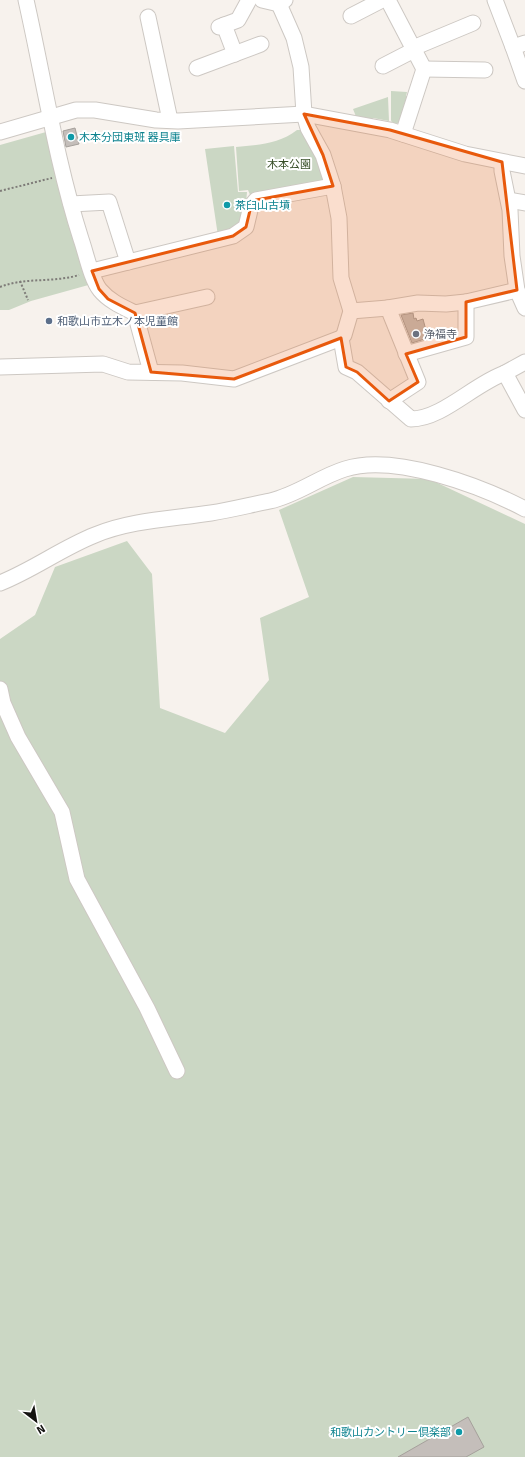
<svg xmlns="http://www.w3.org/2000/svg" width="525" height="1457" viewBox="0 0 525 1457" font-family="Signika,'Noto Sans JP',sans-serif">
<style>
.green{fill:#cbd7c4}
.building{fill:#c4beba;stroke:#a5a09b}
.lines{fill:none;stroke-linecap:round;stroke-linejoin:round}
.minor-casing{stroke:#cdc8c3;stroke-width:17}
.path{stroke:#7e7b78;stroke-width:2;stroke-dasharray:2 2;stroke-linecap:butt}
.minor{stroke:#fff;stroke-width:15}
.marked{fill:#e8590c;fill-opacity:0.2;stroke:#e8590c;stroke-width:3;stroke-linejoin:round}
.culture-dot{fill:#0f9aa8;stroke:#fff;stroke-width:1.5}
.service-dot{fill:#5c6f8a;stroke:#fff;stroke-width:1.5}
.worship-dot{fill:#6b7280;stroke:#fff;stroke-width:1.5}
.labels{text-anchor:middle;stroke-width:4;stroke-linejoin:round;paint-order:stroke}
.culture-label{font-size:11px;fill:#0d838f;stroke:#fff;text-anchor:start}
.park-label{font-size:11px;fill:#354d25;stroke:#fff}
.service-label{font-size:11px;fill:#4e5e75;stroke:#fff;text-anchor:start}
.worship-label{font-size:11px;fill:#5b616d;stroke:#fff;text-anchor:start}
</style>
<rect width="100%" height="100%" fill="#f7f2ed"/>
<g class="green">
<path d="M391,91L407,92L406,96L409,97L401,121L396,124L392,123L391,120Z"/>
<path d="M388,97L389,121L373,118L372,121L357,119L353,109Z"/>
<path d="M297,130H301L306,134L327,183L251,197L248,190L239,191L236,147C258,145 279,144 297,130Z"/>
<path d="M46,132L49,136L92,284L31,301L9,310H0V145Z"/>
<path d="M234,146L238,192H247L244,226L218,236L205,149Z"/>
<path d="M353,477L429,479L525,524V1457H0V639L35,615L55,567L127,541L152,574L160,708L225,733L269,680L260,618L309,597L279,510Z"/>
</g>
<g class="building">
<path d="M75,128L79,144L66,147L63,131Z"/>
<path d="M413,313L414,319L416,318L417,321L423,319L428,338L412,343L401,315Z"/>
<path d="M468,1417L484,1447L466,1457H398Z"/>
</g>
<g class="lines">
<defs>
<g id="minor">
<path d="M26,0C44,80 56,161 81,239C86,253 91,279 100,290C109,301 123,307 135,313L151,372"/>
<path d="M262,0L279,4L285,0"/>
<path d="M388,0L424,69L403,134"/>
<path d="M495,0L513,47"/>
<path d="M351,16L382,0"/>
<path d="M148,17L170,120"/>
<path d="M224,25L235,54"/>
<path d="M219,27L238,20L249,0"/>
<path d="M525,43L513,47L525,81"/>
<path d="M413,48L473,23"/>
<path d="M383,66L414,50"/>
<path d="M197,68L261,44"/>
<path d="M424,69L485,70"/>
<path d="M0,132L76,110H95L156,120L178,121L304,114L390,130L465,154L525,166"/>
<path d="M502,162V171L510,210L512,256L517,290L525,308"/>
<path d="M509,200L525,203"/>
<path d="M71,204L109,202L128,262"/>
<path d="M92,271L233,236L246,227L251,206L256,200L333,186"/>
<path d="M351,311L388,308"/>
<path d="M135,313L207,297"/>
<path d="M341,338L346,367L357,372L411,419C442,419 474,384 505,373L525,410"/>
<path d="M406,354L466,337V302L517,290"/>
<path d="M0,367L103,364L128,372L182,373L234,379L341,338L344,335L351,311L341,278L339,218L333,186L323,155L308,128L304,114L301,67L294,38L279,4L280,0"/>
<path d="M505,373L525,362"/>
<path d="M389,401L418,382L388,308L418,303L446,304L466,302"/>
<path d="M0,583C33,570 62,548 95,535C131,520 172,519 211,513C230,510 250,505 270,501C297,495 319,477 345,469C394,453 481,486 525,509"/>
<path d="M0,689L3,703L18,737L62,812L77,879L147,1008L177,1071"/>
</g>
</defs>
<use href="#minor" class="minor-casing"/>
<g class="path">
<path d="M0,191L52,178"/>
<path d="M20,281L28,300"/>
<path d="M0,287C25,277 53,283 79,275"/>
</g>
<use href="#minor" class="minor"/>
</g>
<path class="marked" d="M304,114L390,130L502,162L517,290L466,302V337L406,354L418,382L389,401L357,372L346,367L341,338L234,379L151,372L135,313L108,299L99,289L92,271L233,236L246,227L251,206L256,200L333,186L323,155Z"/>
<g class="culture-dot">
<circle cx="71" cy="137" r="4"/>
<circle cx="227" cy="205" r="4"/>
<circle cx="459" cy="1432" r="4"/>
</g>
<circle class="service-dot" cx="49" cy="321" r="4"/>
<circle class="worship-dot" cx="416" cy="334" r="4"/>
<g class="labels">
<g class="culture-label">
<text x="79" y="141">木本分団東班 器具庫</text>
<text x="235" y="209">茶臼山古墳</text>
<text x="451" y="1436" text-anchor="end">和歌山カントリー倶楽部</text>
</g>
<g class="park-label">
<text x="289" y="168">木本公園</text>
</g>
<g class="service-label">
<text x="57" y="325">和歌山市立木ノ本児童館</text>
</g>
<g class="worship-label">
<text x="424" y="338">浄福寺</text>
</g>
</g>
<g transform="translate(36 1421) rotate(149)" stroke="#ffffff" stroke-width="3" paint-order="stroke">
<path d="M0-3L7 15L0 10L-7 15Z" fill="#141311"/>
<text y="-6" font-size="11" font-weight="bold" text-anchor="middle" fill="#141311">N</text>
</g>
</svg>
